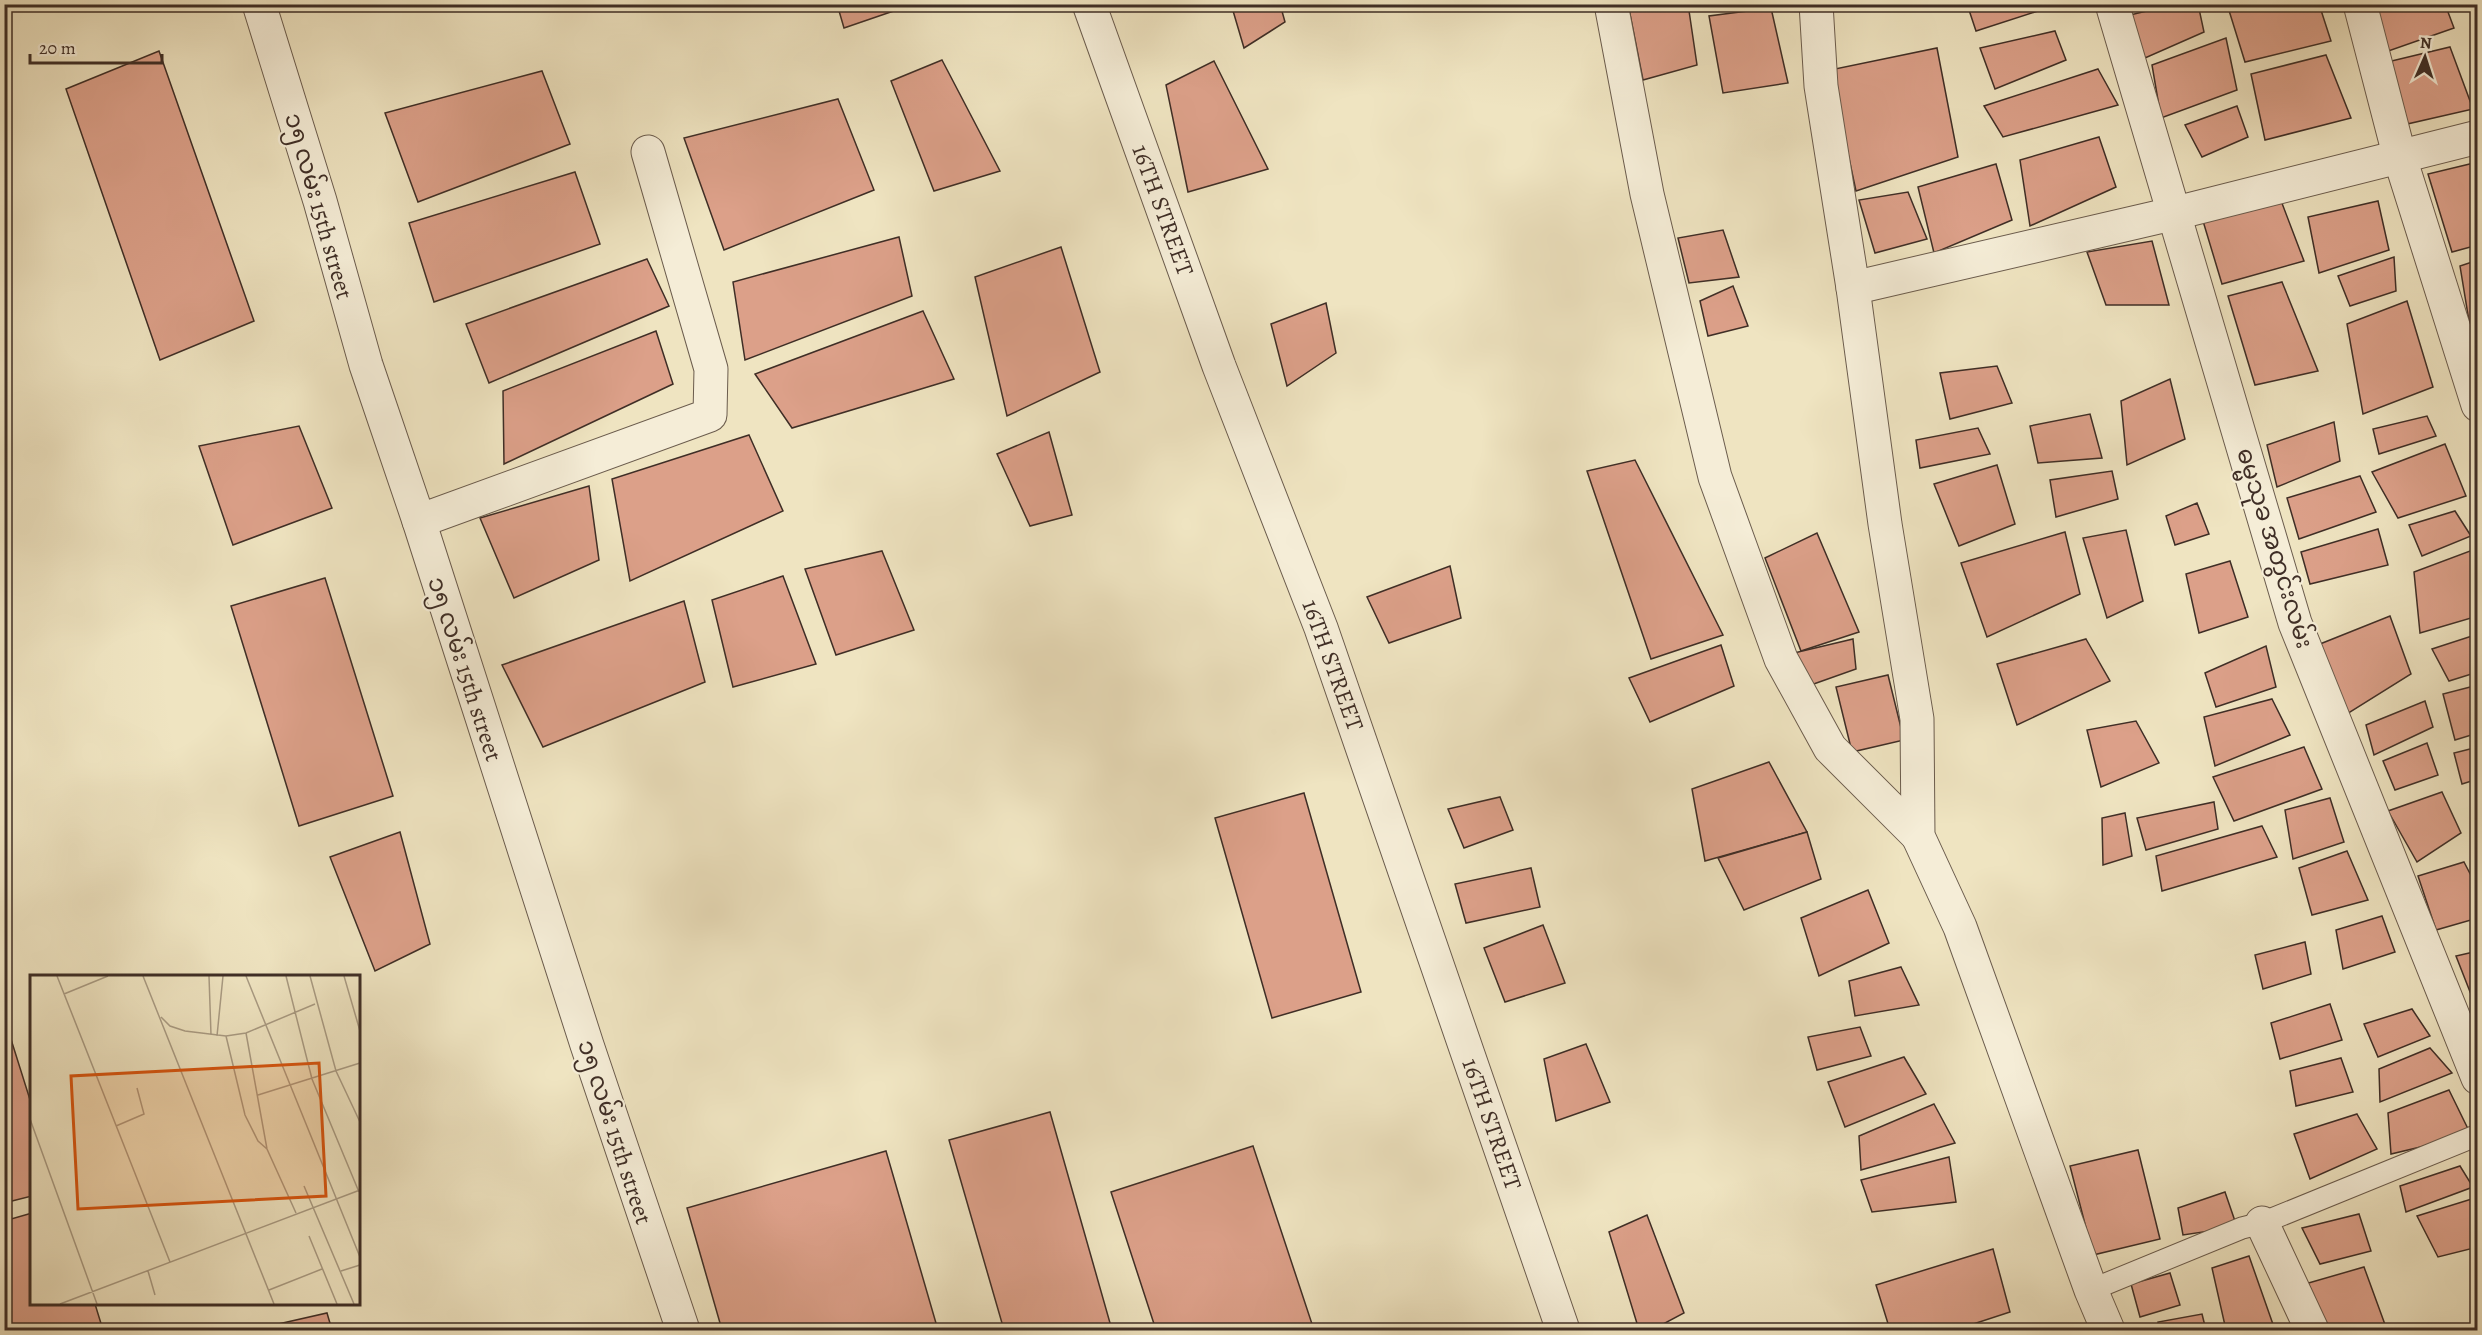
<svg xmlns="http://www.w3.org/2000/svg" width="2482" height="1335" viewBox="0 0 2482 1335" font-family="Alegreya,'Noto Sans Myanmar',serif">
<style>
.building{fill:#dca089;stroke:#3f2e26;stroke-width:1.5}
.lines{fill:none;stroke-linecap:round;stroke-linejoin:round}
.lane-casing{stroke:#6b5c4d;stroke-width:23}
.street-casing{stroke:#6b5c4d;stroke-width:35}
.lane{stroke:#f5edd7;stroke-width:21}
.street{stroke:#f5edd7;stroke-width:33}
.labels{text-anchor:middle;stroke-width:4.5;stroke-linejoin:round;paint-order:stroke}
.street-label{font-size:24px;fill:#3f2e26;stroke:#f5edd7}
.inset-road{fill:none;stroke:#a99b83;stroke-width:1.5}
.view{fill:#d7550f;fill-opacity:0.15;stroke:#d7550f;stroke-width:3}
.inset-edge{fill:none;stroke:#3f2e26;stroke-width:3}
</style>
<rect width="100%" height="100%" fill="#efe4c1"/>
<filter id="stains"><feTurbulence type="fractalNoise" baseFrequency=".00333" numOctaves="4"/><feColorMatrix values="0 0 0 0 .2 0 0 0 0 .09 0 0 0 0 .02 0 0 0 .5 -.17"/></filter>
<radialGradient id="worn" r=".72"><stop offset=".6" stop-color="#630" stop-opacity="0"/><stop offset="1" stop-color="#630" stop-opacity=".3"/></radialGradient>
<g class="building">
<path d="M837,4H914L844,28Z"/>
<path d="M1231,4H1280L1285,22L1244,48Z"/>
<path d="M1628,4H1688L1697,65L1643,80Z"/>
<path d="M1967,4H2043L2044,9L1976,31Z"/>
<path d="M2176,4H2198L2204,32L2145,58L2130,15Z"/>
<path d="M2227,4H2319L2331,41L2245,62Z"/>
<path d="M2376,4H2445L2454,28L2377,55Z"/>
<path d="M1771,8L1788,83L1723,93L1709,16Z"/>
<path d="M2055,31L2066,60L1995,89L1980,48Z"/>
<path d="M2226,38L2237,90L2161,118L2152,65Z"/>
<path d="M2450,47L2473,109L2394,127L2379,64Z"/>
<path d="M1937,48L1958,157L1856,191L1830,70Z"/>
<path d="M159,51L254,321L160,360L66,89Z"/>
<path d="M2326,55L2351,118L2265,140L2251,74Z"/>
<path d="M942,60L1000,171L934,191L891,81Z"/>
<path d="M1214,61L1268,169L1188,192L1166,85Z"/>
<path d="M2098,69L2118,105L2003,137L1984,106Z"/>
<path d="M542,71L570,144L418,202L385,113Z"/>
<path d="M838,99L874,190L724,250L684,138Z"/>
<path d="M2237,106L2248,137L2202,157L2185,125Z"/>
<path d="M2099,137L2116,187L2030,226L2020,160Z"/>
<path d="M2478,162V245L2452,252L2428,174Z"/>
<path d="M1996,164L2012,220L1934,253L1918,187Z"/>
<path d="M575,172L600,244L434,302L409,223Z"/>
<path d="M1908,192L1927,239L1875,253L1859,200Z"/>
<path d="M2280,198L2304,261L2222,284L2203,221Z"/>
<path d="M2378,201L2389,250L2319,273L2308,217Z"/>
<path d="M1723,230L1739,277L1689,283L1678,238Z"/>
<path d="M899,237L912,296L745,360L733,282Z"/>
<path d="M2152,241L2169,305H2106L2087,252Z"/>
<path d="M1061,247L1100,372L1007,416L975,277Z"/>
<path d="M2394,257L2396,291L2350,306L2338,276Z"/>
<path d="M647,259L669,306L489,383L466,324Z"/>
<path d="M2478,260V325L2470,327L2460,266Z"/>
<path d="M2282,282L2318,371L2255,385L2228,296Z"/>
<path d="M1733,286L1748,326L1708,336L1700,301Z"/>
<path d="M2407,301L2433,387L2363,414L2347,324Z"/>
<path d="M1326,303L1336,353L1287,386L1271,324Z"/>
<path d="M923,311L954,379L792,428L755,374Z"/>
<path d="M2478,326V349L2470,327Z"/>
<path d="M656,331L673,384L504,464L503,391Z"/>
<path d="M1997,366L2012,403L1950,419L1940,373Z"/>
<path d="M2170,379L2185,439L2127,465L2121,401Z"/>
<path d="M2090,414L2102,458L2038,463L2030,426Z"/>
<path d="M2427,416L2436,436L2379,454L2373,429Z"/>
<path d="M2334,422L2340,461L2277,487L2267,445Z"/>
<path d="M299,426L332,508L233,545L199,446Z"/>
<path d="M1978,428L1990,454L1920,468L1916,440Z"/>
<path d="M1049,432L1072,515L1030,526L997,454Z"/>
<path d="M749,435L783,511L630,581L612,479Z"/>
<path d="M2445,444L2466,496L2398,518L2372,472Z"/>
<path d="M1635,460L1723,635L1651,659L1587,471Z"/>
<path d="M1997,465L2015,524L1959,546L1934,484Z"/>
<path d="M2112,471L2118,499L2056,517L2050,480Z"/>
<path d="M2360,476L2376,512L2299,539L2287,498Z"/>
<path d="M589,486L599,560L514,598L480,518Z"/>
<path d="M2197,503L2209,534L2175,545L2166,516Z"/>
<path d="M2455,511L2471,536L2422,556L2409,525Z"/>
<path d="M2378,529L2388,565L2310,584L2301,552Z"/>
<path d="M2126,530L2143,601L2107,618L2083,538Z"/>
<path d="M2065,532L2080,594L1987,637L1961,563Z"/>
<path d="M1817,533L1859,632L1801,651L1765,558Z"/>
<path d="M2478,548V616L2420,633L2414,572Z"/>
<path d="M882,551L914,630L836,655L805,569Z"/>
<path d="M2230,561L2248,617L2199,633L2186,574Z"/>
<path d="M1450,566L1461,618L1389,643L1367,597Z"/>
<path d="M783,576L816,664L733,687L712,600Z"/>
<path d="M325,578L393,796L299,826L231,606Z"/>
<path d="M684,601L705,682L543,747L502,665Z"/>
<path d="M2390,616L2411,674L2347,714L2320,644Z"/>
<path d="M2478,634V672L2449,681L2432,649Z"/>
<path d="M1853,639L1856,669L1808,686L1794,653Z"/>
<path d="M2086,639L2110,681L2017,725L1997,664Z"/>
<path d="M1721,645L1734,686L1650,722L1629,678Z"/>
<path d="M2266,646L2276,687L2216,707L2205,673Z"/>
<path d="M1888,675L1904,740L1852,752L1836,687Z"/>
<path d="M2478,685V733L2455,740L2443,694Z"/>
<path d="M2272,699L2290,735L2215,766L2204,717Z"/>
<path d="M2425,701L2433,727L2374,755L2366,725Z"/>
<path d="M2136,721L2159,763L2101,787L2087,730Z"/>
<path d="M2427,743L2438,775L2395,790L2383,761Z"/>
<path d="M2304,747L2322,789L2234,821L2213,777Z"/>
<path d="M2478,747V779L2462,784L2454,753Z"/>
<path d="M1769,762L1807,832L1705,861L1692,789Z"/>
<path d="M2442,792L2461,833L2417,862L2388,811Z"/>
<path d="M1304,793L1361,992L1272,1018L1215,818Z"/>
<path d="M1500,797L1513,830L1464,848L1448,809Z"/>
<path d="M2330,798L2344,842L2293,859L2285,810Z"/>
<path d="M2214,802L2218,829L2146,850L2137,818Z"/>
<path d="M2125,813L2132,856L2103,865L2102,818Z"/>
<path d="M2262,826L2277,857L2162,891L2156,856Z"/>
<path d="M400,832L430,944L375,971L330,857Z"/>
<path d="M1807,832L1821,879L1744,910L1718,858Z"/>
<path d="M2347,851L2368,900L2312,915L2299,868Z"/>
<path d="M2464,862L2478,889V918L2436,930L2418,876Z"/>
<path d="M1531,868L1540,907L1466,923L1455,884Z"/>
<path d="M1868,890L1889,943L1819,976L1801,918Z"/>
<path d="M2382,916L2395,952L2343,969L2336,930Z"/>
<path d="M1543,925L1565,983L1505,1002L1484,948Z"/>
<path d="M2305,942L2311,974L2263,989L2255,955Z"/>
<path d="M2478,951V1000L2474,1002L2456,956Z"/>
<path d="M1901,967L1919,1005L1855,1016L1849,981Z"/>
<path d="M2330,1004L2342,1040L2280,1059L2271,1023Z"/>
<path d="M2412,1009L2430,1036L2378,1057L2364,1024Z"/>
<path d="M4,1017L32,1106V1196L4,1203Z"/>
<path d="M1860,1027L1871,1056L1817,1070L1808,1037Z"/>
<path d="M1586,1044L1610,1102L1556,1121L1544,1059Z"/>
<path d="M2430,1048L2452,1073L2380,1102L2379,1069Z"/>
<path d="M1904,1057L1926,1094L1845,1127L1828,1082Z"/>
<path d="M2341,1058L2353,1092L2296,1106L2290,1071Z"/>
<path d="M2449,1090L2471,1135L2391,1154L2388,1113Z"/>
<path d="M1934,1104L1955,1143L1861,1170L1859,1136Z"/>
<path d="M1050,1112L1112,1330H1004L949,1140Z"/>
<path d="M2357,1114L2377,1149L2310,1179L2294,1134Z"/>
<path d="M1253,1146L1314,1330H1156L1111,1192Z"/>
<path d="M2138,1150L2160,1239L2093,1255L2070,1166Z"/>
<path d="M886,1151L938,1330H722L687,1208Z"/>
<path d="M1949,1157L1956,1202L1872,1212L1861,1180Z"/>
<path d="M2460,1166L2473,1187L2406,1212L2400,1186Z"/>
<path d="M2225,1192L2237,1227L2183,1235L2178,1208Z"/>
<path d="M2478,1197V1247L2438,1257L2417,1216Z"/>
<path d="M32,1213V1304H95L103,1330H4V1221Z"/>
<path d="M2359,1214L2371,1251L2320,1264L2302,1228Z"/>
<path d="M1647,1215L1684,1313L1652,1330H1639L1609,1232Z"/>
<path d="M1993,1249L2010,1312L1955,1330H1890L1876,1285Z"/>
<path d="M2249,1256L2275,1330H2226L2212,1268Z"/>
<path d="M2364,1267L2387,1330H2322L2305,1284Z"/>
<path d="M2170,1273L2180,1305L2140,1317L2131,1284Z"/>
<path d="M327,1313L332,1330H252Z"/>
<path d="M2202,1314L2206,1330H2159L2158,1322Z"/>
</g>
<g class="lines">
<defs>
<path id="lane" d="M2091,1290L2242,1228L2262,1223L2478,1135"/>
<g id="street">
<path d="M259,4L320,201L366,365L419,521L587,1045L683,1330"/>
<path d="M1089,4L1219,366L1321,628L1563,1330"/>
<path d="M1611,4L1647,194L1715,477L1781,659L1830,748L1918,836"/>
<path d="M1816,4L1821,86L1853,288L1885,524L1917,719L1918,836L1960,927L2091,1290L2108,1330"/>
<path d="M2112,4L2295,623L2478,1078"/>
<path d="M2360,4L2400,158L2478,405"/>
<path d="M1853,288L2176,213L2478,137"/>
<path d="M419,521L710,415L711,369L648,152"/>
<path d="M2262,1223L2312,1330"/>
</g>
</defs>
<use href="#lane" class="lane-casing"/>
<use href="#street" class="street-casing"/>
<use href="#lane" class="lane"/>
<use href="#street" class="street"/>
</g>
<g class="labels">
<g class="street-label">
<text transform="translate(319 206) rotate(74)" y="8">၁၅ လမ်း 15th street</text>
<text transform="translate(1163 210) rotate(70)" y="8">16TH STREET</text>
<text transform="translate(2275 548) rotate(73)" y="8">ဓမ္မသုခ အတွင်းလမ်း</text>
<text transform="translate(1333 665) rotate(70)" y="8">16TH STREET</text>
<text transform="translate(465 669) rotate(72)" y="8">၁၅ လမ်း 15th street</text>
<text transform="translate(1492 1124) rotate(71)" y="8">16TH STREET</text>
<text transform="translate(615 1132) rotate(72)" y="8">၁၅ လမ်း 15th street</text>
</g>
</g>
<g transform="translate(30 975)">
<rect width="330" height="330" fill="#efe4c1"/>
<path class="inset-road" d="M27,1L140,287M113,1L244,329M179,1L181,60M216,1L330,282M256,1L282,104L329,217M280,1L306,96L330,147M314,1L330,56M34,19L78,1M131,42L140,51L155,56L196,61L216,58L285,29M216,58L237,174L266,238M187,61L193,1M196,61L215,140L228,166L237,174M228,120L330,88M0,144L67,329M86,151L114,139L107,113M274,211L324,329M279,261L307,329M118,296L125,320M311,296L330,290M239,315L292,294M30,329L330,215"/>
<path class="view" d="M289,88L296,221L48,234L41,101Z"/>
<rect width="330" height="330" class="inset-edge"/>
</g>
<rect width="2482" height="1335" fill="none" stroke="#efe4c1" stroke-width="24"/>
<rect x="6" y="6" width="2470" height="1323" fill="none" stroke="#3f2e26" stroke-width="3"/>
<rect x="12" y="12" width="2458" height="1311" fill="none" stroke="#3f2e26" stroke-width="1.5"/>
<g transform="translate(2425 57) rotate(3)" stroke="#f5edd7" stroke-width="4.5" paint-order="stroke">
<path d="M0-4.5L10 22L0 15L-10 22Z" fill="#3f2e26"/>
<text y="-9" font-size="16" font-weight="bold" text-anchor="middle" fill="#3f2e26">N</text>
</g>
<path d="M30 54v9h132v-9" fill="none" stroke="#3f2e26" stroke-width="3"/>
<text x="39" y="54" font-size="18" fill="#3f2e26" stroke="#f5edd7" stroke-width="4.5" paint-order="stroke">20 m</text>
<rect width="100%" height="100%" filter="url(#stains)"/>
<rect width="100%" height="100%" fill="url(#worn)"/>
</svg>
